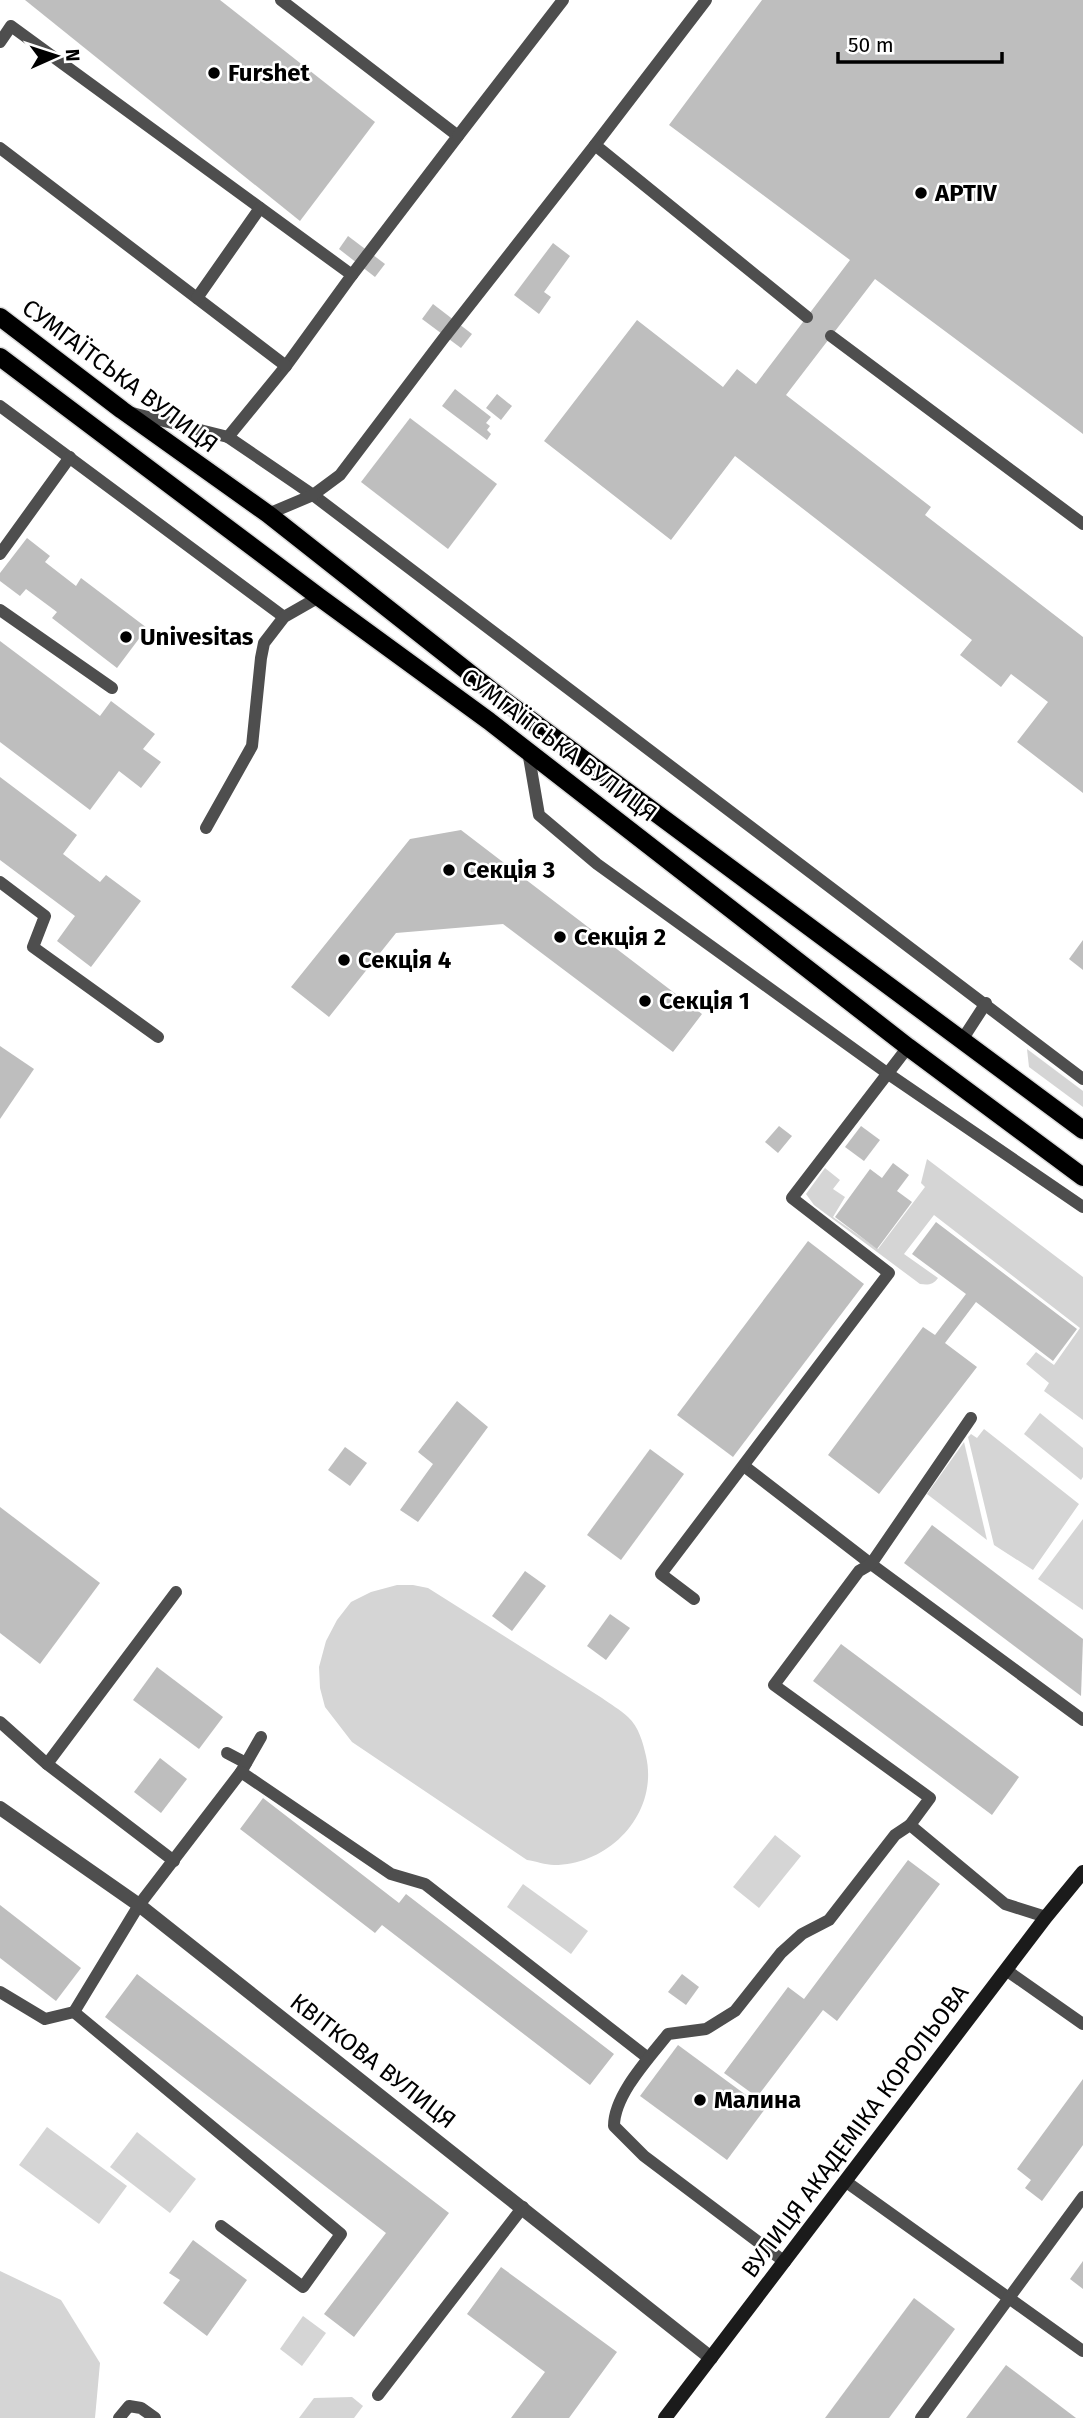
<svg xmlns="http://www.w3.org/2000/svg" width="1083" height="2418" viewBox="0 0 1083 2418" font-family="'Fira Sans',sans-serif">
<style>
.green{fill:#d5d5d5}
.building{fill:#bebebe}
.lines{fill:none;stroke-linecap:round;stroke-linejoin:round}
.primary-casing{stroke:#dbdbdb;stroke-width:21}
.lane{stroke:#4e4e4e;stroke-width:12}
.street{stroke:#4e4e4e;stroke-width:14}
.secondary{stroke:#1b1b1b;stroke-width:14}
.primary{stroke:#000;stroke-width:18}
.poi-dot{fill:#000;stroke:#fff;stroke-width:2.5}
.labels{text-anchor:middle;stroke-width:5;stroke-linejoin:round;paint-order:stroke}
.poi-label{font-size:24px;font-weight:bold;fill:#000;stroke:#fff;text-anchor:start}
.street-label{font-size:24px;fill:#000;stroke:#fff}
</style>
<rect width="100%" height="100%" fill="#fff"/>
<g class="green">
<path d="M1027,1049L1083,1091V1107L1029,1067Z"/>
<path d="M927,1159L1083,1277V1420L1044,1391L1049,1383L1026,1364L1036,1352L1054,1365L1080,1328L934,1215L904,1254L938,1278C933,1285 928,1285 920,1284L814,1205L806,1194L825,1168L840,1180L833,1189L845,1197L833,1217L878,1249L925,1187L921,1183Z"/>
<path d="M1040,1413L1083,1448V1477L1081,1480L1024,1434Z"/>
<path d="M984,1429L1079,1504L1033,1570L994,1545L968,1437L971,1434L977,1438Z"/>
<path d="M964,1442L987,1540L927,1494Z"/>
<path d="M1083,1519V1610L1038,1579Z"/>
<path d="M397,1585H413L428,1588L602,1698C610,1704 621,1710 628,1717C639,1727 643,1743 646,1756C659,1813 610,1865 554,1865C545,1865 536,1861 527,1860L352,1742L325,1707L320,1688L319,1667L326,1641L337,1620L351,1602L371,1592Z"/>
<path d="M775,1835L801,1856L759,1908L733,1887Z"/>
<path d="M523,1884L588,1931L571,1954L507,1907Z"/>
<path d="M47,2127L127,2186L99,2224L19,2165Z"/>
<path d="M137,2132L196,2179L170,2213L110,2167Z"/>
<path d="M0,2271L61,2300L100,2363L95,2418H0Z"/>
<path d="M303,2316L326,2333L302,2366L280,2349Z"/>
<path d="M352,2397L363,2406L354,2418H299L314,2398Z"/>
</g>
<g class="building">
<path d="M25,0H220L375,122L300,221Z"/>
<path d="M762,0H1083V434L875,279L786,395L931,507L925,515L1083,637V793L1017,742L1048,702L1011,674L1001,687L960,655L972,640L735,456L671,540L544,441L637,320L723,387L737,369L756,384L850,260L669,125Z"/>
<path d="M348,236L385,264L375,277L339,249Z"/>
<path d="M553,243L570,256L544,292L551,297L539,314L514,295Z"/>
<path d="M433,304L472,334L461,348L422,319Z"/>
<path d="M455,389L491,417L486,423L490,426L487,430L491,434L487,440L442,406Z"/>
<path d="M497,394L512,406L501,420L486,408Z"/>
<path d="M410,418L497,484L448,549L361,482Z"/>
<path d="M27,538L50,556L45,562L76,586L81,578L147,628L117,668L52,618L57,612L26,589L20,596L0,581V573Z"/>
<path d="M0,641L100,716L111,701L155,734L143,749L161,762L141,788L119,771L90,810L0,742Z"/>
<path d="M0,777L77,835L63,854L100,882L106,875L141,901L91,967L57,941L75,916L0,860Z"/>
<path d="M461,830L702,1014L673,1052L503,924L396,933L329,1017L291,987L410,839Z"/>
<path d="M1083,940V970L1069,959Z"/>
<path d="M0,1046L34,1069L0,1119Z"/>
<path d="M779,1126L792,1136L778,1153L765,1142Z"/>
<path d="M861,1126L880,1140L864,1161L845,1147Z"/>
<path d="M893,1163L909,1175L897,1191L912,1202L877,1249L835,1217L870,1169L882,1178Z"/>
<path d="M936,1222L1077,1329L1053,1361L976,1302L945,1343L977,1367L879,1494L828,1455L923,1327L935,1335L966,1294L912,1254Z"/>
<path d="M808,1241L864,1284L733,1457L677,1415Z"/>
<path d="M457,1401L488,1427L418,1522L400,1510L433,1464L418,1452Z"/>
<path d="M345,1447L367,1463L350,1486L328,1470Z"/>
<path d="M650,1449L684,1474L621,1560L587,1535Z"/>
<path d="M0,1507L100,1583L40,1664L0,1633Z"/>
<path d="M932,1525L1083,1639L1081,1696L904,1563Z"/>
<path d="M525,1571L546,1586L512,1631L492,1616Z"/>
<path d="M610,1614L630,1628L606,1660L587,1646Z"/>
<path d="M841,1644L1019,1777L992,1815L813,1681Z"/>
<path d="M157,1667L223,1717L199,1749L133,1700Z"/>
<path d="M160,1758L187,1779L161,1813L134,1792Z"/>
<path d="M263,1798L399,1903L406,1894L614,2054L590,2085L382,1925L375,1933L240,1829Z"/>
<path d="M908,1860L940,1884L837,2021L823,2010L757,2097L724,2073L788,1987L804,1999Z"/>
<path d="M0,1905L81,1968L56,2001L0,1958Z"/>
<path d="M137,1974L449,2213L354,2337L324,2314L386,2233L105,2017Z"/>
<path d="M682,1974L699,1987L686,2005L668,1992Z"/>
<path d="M678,2045L765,2109L727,2160L640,2096Z"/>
<path d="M1083,2079V2145L1042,2201L1025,2188L1031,2180L1017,2169Z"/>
<path d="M193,2240L247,2280L207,2336L163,2303L180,2280L169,2273Z"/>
<path d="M1083,2261V2289L1070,2279Z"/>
<path d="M501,2267L617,2352L569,2418H511L545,2372L467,2314Z"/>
<path d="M914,2298L955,2329L889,2418H825Z"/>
<path d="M1006,2365L1076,2418H966Z"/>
</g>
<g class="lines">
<defs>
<g id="primary">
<path d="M0,317L122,410L268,514L505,701L1083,1130"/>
<path d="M0,357L319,597L489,721L908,1047L1083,1177"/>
</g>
</defs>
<use href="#primary" class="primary-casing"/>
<g class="lane">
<path d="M281,0L458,136L352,275"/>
<path d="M706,0L595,145L807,317"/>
<path d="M0,42L11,26L352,275L286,366L228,437"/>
<path d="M458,136L563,0"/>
<path d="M0,148L286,366"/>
<path d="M197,298L260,208"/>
<path d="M831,336L1083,524"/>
<path d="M0,406L284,617"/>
<path d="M132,413L228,437L313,495L1083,1079"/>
<path d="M268,514L313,495L340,475L443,339L595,145"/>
<path d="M0,554L70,457"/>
<path d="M0,610L112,688"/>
<path d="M528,751L539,815L597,864L887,1073L1083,1207"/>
<path d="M206,828L252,746L261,658L264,643L284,617L319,597"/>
<path d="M0,882L45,916L33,947L158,1037"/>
<path d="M962,1040L986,1003"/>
<path d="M744,1466L871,1564L1083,1720"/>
<path d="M694,1599L661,1574L889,1273L792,1198L908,1047"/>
<path d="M0,1722L47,1764L174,1861"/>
<path d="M227,1753L246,1763"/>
<path d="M47,1764L176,1592"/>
<path d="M241,1772L261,1737"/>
<path d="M910,1825L930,1798L774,1685L859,1571L871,1564L971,1418"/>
<path d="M1006,1970L1083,2024"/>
<path d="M0,1992L45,2019L74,2012"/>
<path d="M845,2181L1083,2351"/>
<path d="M221,2226L303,2287L341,2234L74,2012L139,1905L241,1772L391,1874L425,1884L648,2058"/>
<path d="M785,2262L644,2156L614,2126C614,2095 649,2058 668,2034L706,2029L735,2011L781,1953L802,1934L829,1920L895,1835L910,1825L1005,1904L1046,1917"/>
<path d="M378,2395L523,2207"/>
<path d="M119,2418L129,2406L141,2408L155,2418"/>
<path d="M921,2418L1083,2197"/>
</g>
<path class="street" d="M0,1808L139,1905L711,2358"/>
<path class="secondary" d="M665,2418L1046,1917L1083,1872"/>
<use href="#primary" class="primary"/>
</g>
<g class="poi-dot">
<circle cx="214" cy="73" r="7"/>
<circle cx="921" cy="193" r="7"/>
<circle cx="126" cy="637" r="7"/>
<circle cx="449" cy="870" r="7"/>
<circle cx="560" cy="937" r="7"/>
<circle cx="344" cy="960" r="7"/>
<circle cx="645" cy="1001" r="7"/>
<circle cx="700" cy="2100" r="7"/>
</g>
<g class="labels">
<g class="poi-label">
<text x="228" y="81">Furshet</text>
<text x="935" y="201">APTIV</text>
<text x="140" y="645">Univesitas</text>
<text x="463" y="878">Секція 3</text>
<text x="574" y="945">Секція 2</text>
<text x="358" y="968">Секція 4</text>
<text x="659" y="1009">Секція 1</text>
<text x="714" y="2108">Малина</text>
</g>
<g class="street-label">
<text transform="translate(120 376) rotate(37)" y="8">СУМГАЇТСЬКА ВУЛИЦЯ</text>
<text transform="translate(559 745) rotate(37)" y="8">СУМГАЇТСЬКА ВУЛИЦЯ</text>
<text transform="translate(373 2061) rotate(38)" y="8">КВІТКОВА ВУЛИЦЯ</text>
<text transform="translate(855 2131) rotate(-53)" y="8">ВУЛИЦЯ АКАДЕМІКА КОРОЛЬОВА</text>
</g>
</g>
<g transform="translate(56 56) rotate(87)" stroke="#ffffff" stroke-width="5" paint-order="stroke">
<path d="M0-5L12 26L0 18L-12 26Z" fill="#000000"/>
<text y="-10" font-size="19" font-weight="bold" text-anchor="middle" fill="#000000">N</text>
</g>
<path d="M838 52v10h164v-10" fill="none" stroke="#000000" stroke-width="3.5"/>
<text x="848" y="52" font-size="21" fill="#000000" stroke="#ffffff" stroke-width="5" paint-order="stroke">50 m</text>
</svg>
